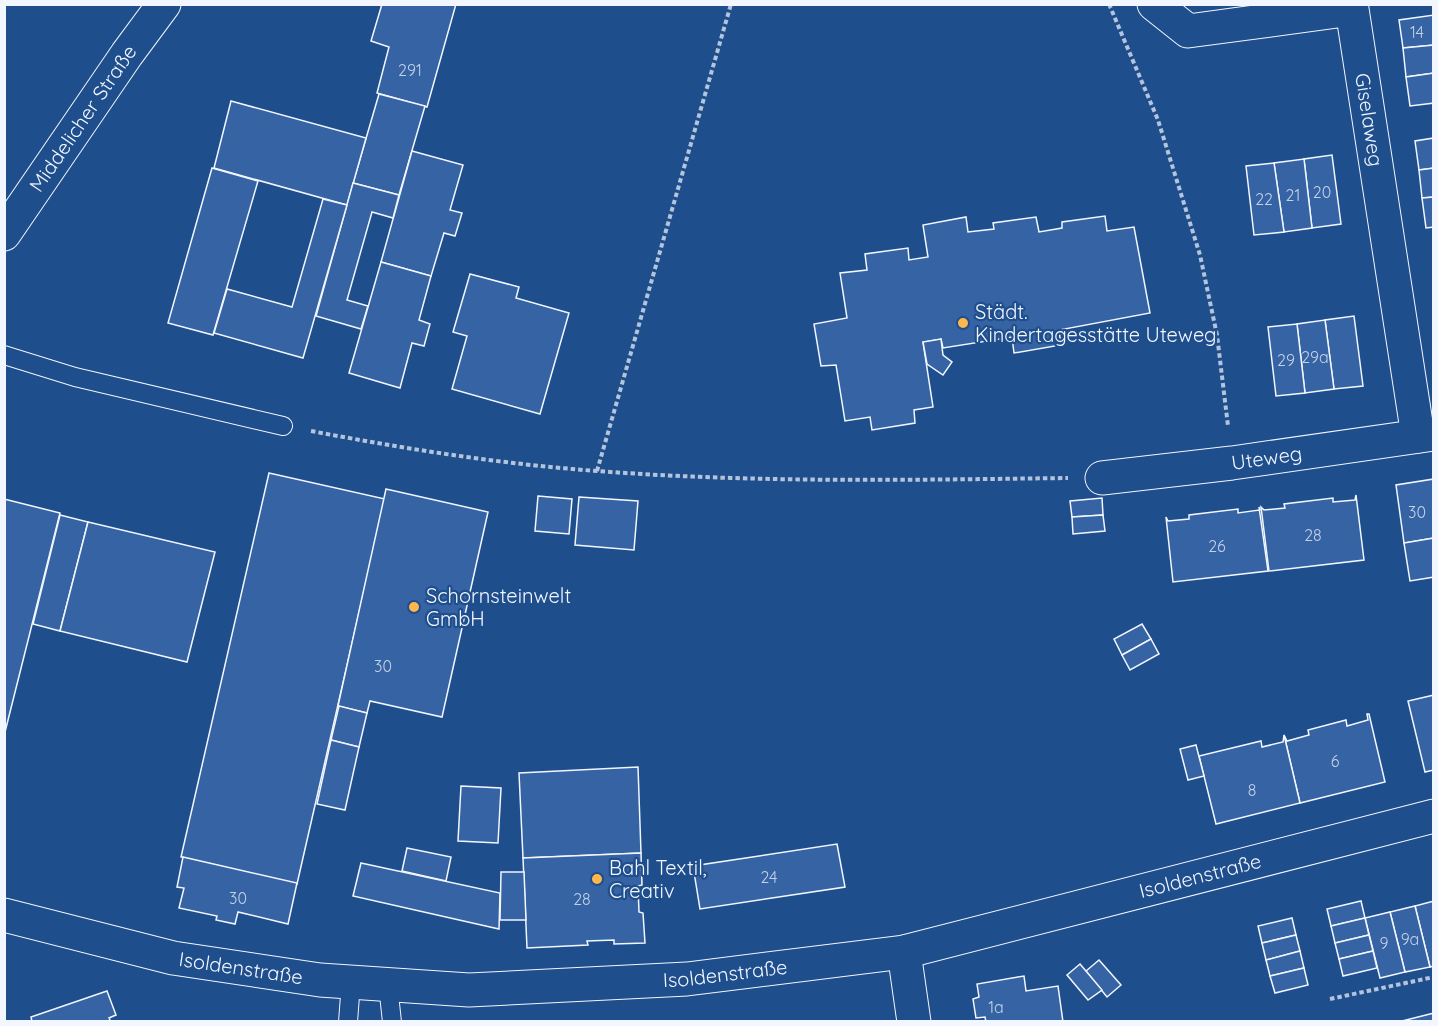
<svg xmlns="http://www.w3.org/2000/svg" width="1438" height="1026" viewBox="0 0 1438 1026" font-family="Quicksand,sans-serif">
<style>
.building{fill:#3563a3;stroke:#f2f6ff;stroke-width:1.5}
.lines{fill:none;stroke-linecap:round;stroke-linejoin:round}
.service-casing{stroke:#f2f6ff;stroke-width:20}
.minor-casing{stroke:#f2f6ff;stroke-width:35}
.tertiary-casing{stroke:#f2f6ff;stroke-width:35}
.path{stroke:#b3c4dc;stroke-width:4;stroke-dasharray:4.5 3;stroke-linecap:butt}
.service{stroke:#1f4e8c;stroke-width:18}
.minor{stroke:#1f4e8c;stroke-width:33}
.tertiary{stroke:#1f4e8c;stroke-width:33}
.poi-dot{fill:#ffb74d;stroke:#1f4e8c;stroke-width:2}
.labels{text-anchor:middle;stroke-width:4.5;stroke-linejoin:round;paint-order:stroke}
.number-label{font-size:16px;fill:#c3d1e8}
.street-label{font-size:20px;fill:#f2f6ff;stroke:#1f4e8c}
.poi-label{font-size:20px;fill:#f2f6ff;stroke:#1f4e8c;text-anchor:start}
</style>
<rect width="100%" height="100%" fill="#1f4e8c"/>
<g class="building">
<path d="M382,4H456L427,107L377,93L389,47L371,41Z"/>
<path d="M1434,15V45L1403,48L1399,20Z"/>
<path d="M1434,45V73L1406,77L1403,48Z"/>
<path d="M1434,73V103L1410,106L1406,77Z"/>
<path d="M379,94L425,106L399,195L353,183Z"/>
<path d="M231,101L366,138L347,205L214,168Z"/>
<path d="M1434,138V168L1419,170L1415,141Z"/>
<path d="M412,151L463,165L450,210L462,213L455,236L444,233L431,276L381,262Z"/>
<path d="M1332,155L1341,224L1312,228L1304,159Z"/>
<path d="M1304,159L1312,228L1284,232L1274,163Z"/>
<path d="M1274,163L1284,232L1254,235L1246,166Z"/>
<path d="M212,168L258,181L213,335L168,323Z"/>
<path d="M1434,168V197L1422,198L1419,170Z"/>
<path d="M353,183L399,195L393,218L372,212L347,300L368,306L361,329L316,316Z"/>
<path d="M1434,197V227L1426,228L1422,198Z"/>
<path d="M323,199L347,205L303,358L214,333L227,289L292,307Z"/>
<path d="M1105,216L1107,231L1134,227L1150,313L1059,330L1061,345L1014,353L1012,337L943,348L941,339L923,342L933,407L914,410L915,423L872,430L870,417L845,421L836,365L821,366L814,324L847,318L840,273L867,270L865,254L908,248L909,260L928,257L923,225L966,217L968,232L994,229L993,223L1036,217L1039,232L1062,228V222Z"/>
<path d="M381,262L431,276L419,320L430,324L424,346L412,343L400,388L349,373Z"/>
<path d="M470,274L519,287L516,298L569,313L540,414L452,389L467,336L453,332Z"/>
<path d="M1354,316L1363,386L1334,389L1325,320Z"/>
<path d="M1325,320L1334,389L1305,393L1297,324Z"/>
<path d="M1297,324L1305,393L1276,396L1268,327Z"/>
<path d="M941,339L943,355L952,362L943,375L927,364L923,342Z"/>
<path d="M269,473L385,499L297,884L181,857Z"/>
<path d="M1434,479V538L1404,543L1396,485Z"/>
<path d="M386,489L488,512L442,717L370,701L367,713L338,706Z"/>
<path d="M1356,495L1364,560L1269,571L1261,507L1264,510L1285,508L1284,504L1333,498V502L1355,500Z"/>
<path d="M538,496L572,499L569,534L535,531Z"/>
<path d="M579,497L638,501L634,550L575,545Z"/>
<path d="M1102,498L1103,515L1072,517L1070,501Z"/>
<path d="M4,499L60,513L4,736Z"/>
<path d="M1259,507L1268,571L1173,582L1166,517L1168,521L1189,519V515L1238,509V513L1260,510Z"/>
<path d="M60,515L88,522L60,631L33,624Z"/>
<path d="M1103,515L1105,531L1073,534L1072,517Z"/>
<path d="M88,522L215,552L187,662L60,631Z"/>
<path d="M1434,538V577L1410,581L1404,543Z"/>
<path d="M1142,624L1151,639L1122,655L1114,639Z"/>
<path d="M1151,639L1159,654L1130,670L1122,655Z"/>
<path d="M1434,695V770L1425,772L1408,701Z"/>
<path d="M339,706L367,713L359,747L331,740Z"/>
<path d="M1367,714H1369L1385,782L1300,803L1284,735L1287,741L1309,735L1308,730L1346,720L1347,726L1368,720Z"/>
<path d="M1284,735L1300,803L1216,824L1199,756L1261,741L1262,747L1283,742Z"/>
<path d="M331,740L359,747L345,810L317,804Z"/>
<path d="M1196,745L1204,776L1188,780L1180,749Z"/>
<path d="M638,767L641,853L523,858L519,773Z"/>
<path d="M461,786L501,788L498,843L458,841Z"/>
<path d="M837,844L845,887L700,909L693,866Z"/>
<path d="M407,848L451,857L446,881L402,871Z"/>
<path d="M641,853L642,885L638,886L639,912L643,913L645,943L614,944V940L587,941L588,945L527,948L523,858Z"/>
<path d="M183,857L297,883L288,924L238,912L235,924L216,920L217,916L179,908L184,888L177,887Z"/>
<path d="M361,863L500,893L499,929L353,896Z"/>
<path d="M501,872H524L526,920H500Z"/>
<path d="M1361,901L1365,918L1331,926L1327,909Z"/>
<path d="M1434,901V966L1430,967L1415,906Z"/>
<path d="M1415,906L1430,967L1405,972L1390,912Z"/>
<path d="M1390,912L1405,972L1380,978L1365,918Z"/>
<path d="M1292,918L1296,935L1262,943L1258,926Z"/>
<path d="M1365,918L1369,935L1335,943L1331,926Z"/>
<path d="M1296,935L1300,951L1266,960L1262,943Z"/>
<path d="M1369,935L1373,951L1339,959L1335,943Z"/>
<path d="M1300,951L1304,968L1270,976L1266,960Z"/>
<path d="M1373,951L1377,968L1343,976L1339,959Z"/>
<path d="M1099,960L1121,985L1107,997L1086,971Z"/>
<path d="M1080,964L1102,990L1088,1000L1067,975Z"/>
<path d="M1304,968L1308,985L1275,993L1270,976Z"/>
<path d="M1024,976L1026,991L1058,986L1063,1022H986L985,1017L976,1018L973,999L979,997L977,984Z"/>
<path d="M107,991L116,1015L109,1018L111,1022H32L31,1017Z"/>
<path d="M1434,1013V1022H1398Z"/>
</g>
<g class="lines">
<defs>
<g id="service">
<path d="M4,355L75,377L283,426"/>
<path d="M388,985L392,1022"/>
<path d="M348,1022L351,982"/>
</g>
<g id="minor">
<path id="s1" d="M1154,4L1188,31L1352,9L1418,436"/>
<path id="s2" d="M1102,478L1232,463L1434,434"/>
<path id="s3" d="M4,915L173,958L320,980L469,990L687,979L904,952L1434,816"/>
<path d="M904,952L914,1022"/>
</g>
<g id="tertiary">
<path id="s4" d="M4,234L127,54L164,4"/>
</g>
</defs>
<use href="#service" class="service-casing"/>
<use href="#minor" class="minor-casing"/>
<use href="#tertiary" class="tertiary-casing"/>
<g class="path">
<path d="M1109,4L1158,120L1200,255L1217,335L1228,426"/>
<path d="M311,431C406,449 501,464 597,471C754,483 911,480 1068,478"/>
<path d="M597,471L731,4"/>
<path d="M1330,999L1434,977"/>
</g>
<use href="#service" class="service"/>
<use href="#minor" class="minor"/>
<use href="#tertiary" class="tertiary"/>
</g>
<g class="poi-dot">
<circle cx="963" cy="323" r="6"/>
<circle cx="414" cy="607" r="6"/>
<circle cx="597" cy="879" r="6"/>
</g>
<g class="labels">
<g class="number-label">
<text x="1417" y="38">14</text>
<text x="410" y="76">291</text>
<text x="1322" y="198">20</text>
<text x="1293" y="201">21</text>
<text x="1264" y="205">22</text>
<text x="1315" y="363">29a</text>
<text x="1286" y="366">29</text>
<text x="1417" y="518">30</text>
<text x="1313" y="541">28</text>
<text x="1217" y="552">26</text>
<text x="383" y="672">30</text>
<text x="1335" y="767">6</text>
<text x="1252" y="796">8</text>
<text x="769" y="883">24</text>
<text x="238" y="904">30</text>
<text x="582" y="905">28</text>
<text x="1410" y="945">9a</text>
<text x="1384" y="949">9</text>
<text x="996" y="1013">1a</text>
</g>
<g class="street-label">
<text dy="7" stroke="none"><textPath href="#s4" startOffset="140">Middelicher Straße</textPath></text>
<text dy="7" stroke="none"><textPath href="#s1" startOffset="321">Giselaweg</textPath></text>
<text dy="7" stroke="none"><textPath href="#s2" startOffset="166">Uteweg</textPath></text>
<text dy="7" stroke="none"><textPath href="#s3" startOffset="1215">Isoldenstraße</textPath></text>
<text dy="7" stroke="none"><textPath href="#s3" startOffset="243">Isoldenstraße</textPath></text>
<text dy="7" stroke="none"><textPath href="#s3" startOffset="729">Isoldenstraße</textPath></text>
</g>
<g class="poi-label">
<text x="975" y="319">Städt.<tspan x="975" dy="23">Kindertagesstätte Uteweg</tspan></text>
<text x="426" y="603">Schornsteinwelt<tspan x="426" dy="23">GmbH</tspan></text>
<text x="609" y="875">Bahl Textil,<tspan x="609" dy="23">Creativ</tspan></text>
</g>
</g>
<rect width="1438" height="1026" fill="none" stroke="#f2f6ff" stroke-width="12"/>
</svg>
